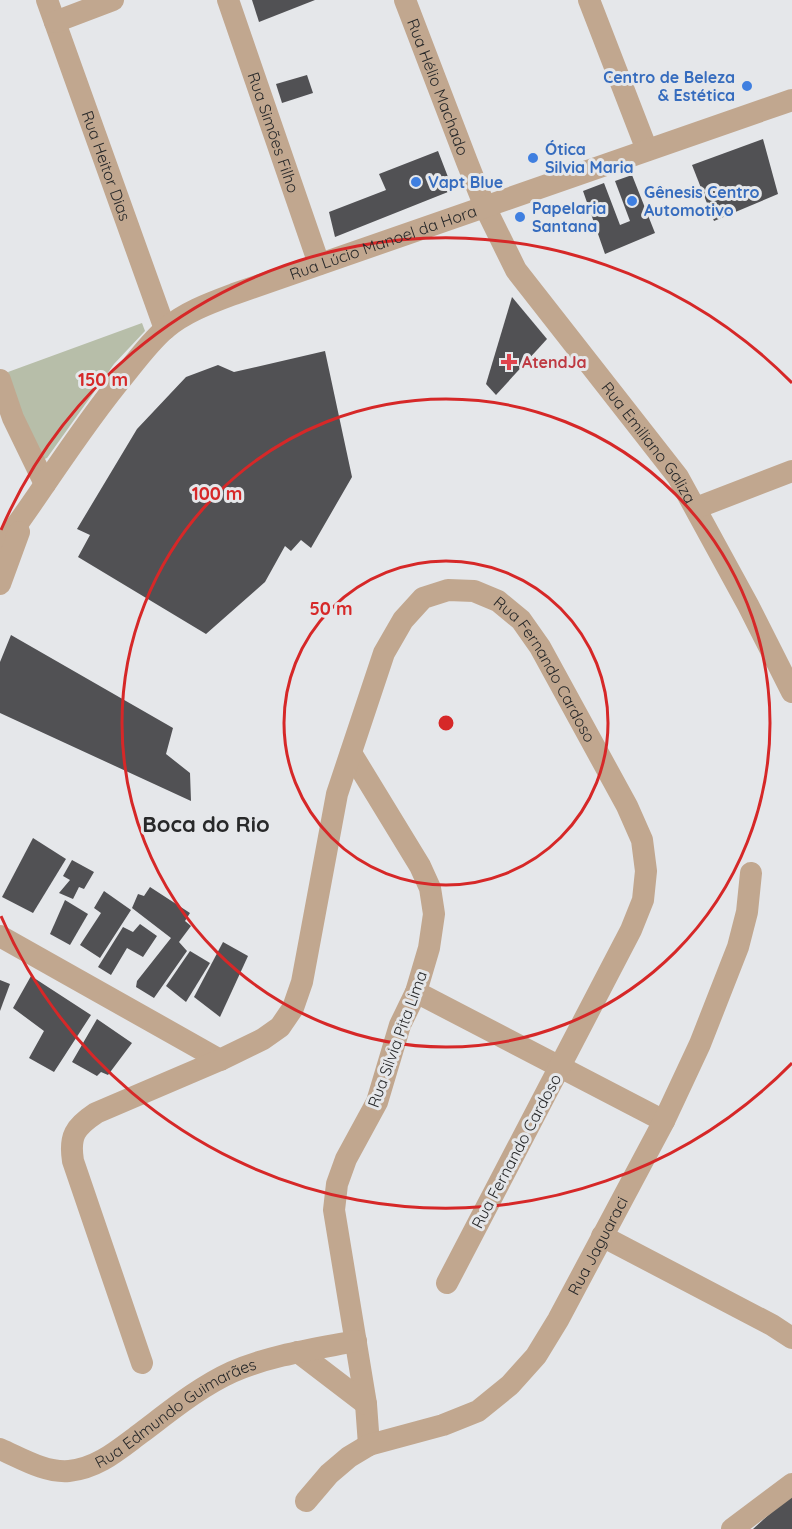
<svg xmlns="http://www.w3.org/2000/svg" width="792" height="1529" viewBox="0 0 792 1529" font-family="Quicksand,sans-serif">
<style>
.green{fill:#b7bea9}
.building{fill:#515154}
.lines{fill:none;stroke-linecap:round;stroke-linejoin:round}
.minor{stroke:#c1a78f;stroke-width:22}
.ring{fill:none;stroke:#d62828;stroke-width:3}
.shop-dot{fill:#3f7fe0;stroke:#e5e7ea;stroke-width:2}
.health-dot{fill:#e0444e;stroke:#e5e7ea;stroke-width:2}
.labels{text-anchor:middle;stroke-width:6;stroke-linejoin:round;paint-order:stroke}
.shop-label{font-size:16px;font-weight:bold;fill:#366cbe;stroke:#e5e7ea;text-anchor:start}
.street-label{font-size:16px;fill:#28292a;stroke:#e5e7ea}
.health-label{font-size:16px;font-weight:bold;fill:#be3a42;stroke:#e5e7ea;text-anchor:start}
.district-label{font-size:22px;font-weight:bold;fill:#28292a;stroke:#e5e7ea}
.centre{fill:#d62828;stroke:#e5e7ea;stroke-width:3}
.ring-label{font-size:18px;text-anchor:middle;font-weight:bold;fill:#d62828;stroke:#e5e7ea;stroke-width:6;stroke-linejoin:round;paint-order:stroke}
</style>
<rect width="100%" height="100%" fill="#e5e7ea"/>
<path class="green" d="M142,323L145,331L114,364L47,458L40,461L34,449L8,372Z"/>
<g class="building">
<path d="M252,0H315L259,22Z"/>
<path d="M307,75L313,93L282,103L276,84Z"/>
<path d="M763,139L778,194L714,221L692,165Z"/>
<path d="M438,151L453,190L335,237L329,212L386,190L379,174Z"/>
<path d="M632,175L655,233L605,254L583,191L604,183L620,225L630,221L615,181Z"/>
<path d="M512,297L547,339L496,395L486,384Z"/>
<path d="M325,351L352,477L311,548L301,540L291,551L285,546L265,582L206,634L78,557L90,535L77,529L137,429L186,377L218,365L234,372Z"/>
<path d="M11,635L173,728L166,754L190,773L191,801L0,713V662Z"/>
<path d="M33,838L66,859L33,913L2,897Z"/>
<path d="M72,860L94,872L84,889L79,887L73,899L59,893L70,880L63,876Z"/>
<path d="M150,887L190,913L185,921L191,926L179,942L187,951L154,998L136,987L137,981L171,938L132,908L138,894L144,896Z"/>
<path d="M104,891L131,910L100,958L80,945L101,913L94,908Z"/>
<path d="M65,900L88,914L70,945L50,934Z"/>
<path d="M140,924L157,936L143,957L127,948L111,975L98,967L123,927L133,932Z"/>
<path d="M223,942L248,956L220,1017L194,997Z"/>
<path d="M190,951L210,963L186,1002L166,986Z"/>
<path d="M31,976L91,1015L54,1072L29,1058L44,1031L13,1008Z"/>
<path d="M0,980L10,984L0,1011Z"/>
<path d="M97,1019L132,1043L108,1075L101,1072L97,1076L72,1062Z"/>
<path d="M792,1496V1529H753L774,1510Z"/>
</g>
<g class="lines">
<g class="minor">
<path id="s1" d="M47,0L165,329"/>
<path id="s2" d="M228,0L319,264"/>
<path id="s3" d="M405,0L467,162L485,207L516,270L678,477L748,605L792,692"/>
<path d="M589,0L647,150"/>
<path d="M55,22L113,0"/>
<path d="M0,380L13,418L45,484"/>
<path d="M696,508L792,471"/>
<path id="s4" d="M0,548C42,492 78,431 123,377C136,361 149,343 165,329C185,312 210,303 234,294L792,100"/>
<path d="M0,584L19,532"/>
<path d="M351,753L420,866L430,888L434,914L429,948L416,992L400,1025L377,1102L346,1159L337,1184L334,1210L366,1404L369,1445"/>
<path d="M0,936L220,1060"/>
<path d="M416,992L664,1121"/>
<path d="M602,1236L772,1325L792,1338"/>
<path d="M298,1352L366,1404"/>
<path id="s5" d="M142,1363L73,1161C69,1136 75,1127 96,1113L220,1060L263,1039L280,1027L293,1008L302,982L337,794L384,653L403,620L423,598L448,590L474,591L498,601L521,620L540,647L627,806L642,840L646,871L643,900L631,930L447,1283"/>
<path id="s6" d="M0,1449C21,1458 45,1473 69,1471C98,1468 118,1450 141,1433C169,1412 199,1387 232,1372C271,1355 315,1349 356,1341"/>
<path id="s7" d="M306,1501L329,1474L349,1457L369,1445L443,1425L478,1411L510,1385L536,1356L558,1320L664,1121L700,1044L738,947L747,912L751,873"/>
<path d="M732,1529L792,1484"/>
</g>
</g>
<g class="ring">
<circle cx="446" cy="723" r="162"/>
<circle cx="446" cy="723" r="324"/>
<path d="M792 1063A485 485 0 0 1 1 916M1 530A485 485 0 0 1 792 383"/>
</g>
<g class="shop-dot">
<circle cx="747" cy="86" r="6"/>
<circle cx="533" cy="158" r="6"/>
<circle cx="416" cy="182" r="6"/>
<circle cx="632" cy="201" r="6"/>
<circle cx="520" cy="217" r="6"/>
</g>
<path class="health-dot" d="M506 353h6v6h6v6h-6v6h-6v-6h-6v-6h6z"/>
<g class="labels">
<g class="shop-label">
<text x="735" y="83" text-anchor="end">Centro de Beleza<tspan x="735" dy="18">&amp; Estética</tspan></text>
<text x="545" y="155">Ótica<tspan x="545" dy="18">Silvia Maria</tspan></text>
<text x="428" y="188">Vapt Blue</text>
<text x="644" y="198">Gênesis Centro<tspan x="644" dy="18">Automotivo</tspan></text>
<text x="532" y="214">Papelaria<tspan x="532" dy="18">Santana</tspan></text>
</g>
<g class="street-label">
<text dy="6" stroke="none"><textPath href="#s3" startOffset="93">Rua Hélio Machado</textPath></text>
<text dy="6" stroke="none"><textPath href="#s2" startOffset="140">Rua Simões Filho</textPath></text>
<text dy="6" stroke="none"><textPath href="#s1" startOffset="176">Rua Heitor Dias</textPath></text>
<text dy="6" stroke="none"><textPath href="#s4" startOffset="510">Rua Lúcio Manoel da Hora</textPath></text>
<text dy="6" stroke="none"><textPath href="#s3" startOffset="510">Rua Emiliano Galiza</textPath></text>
<text dy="6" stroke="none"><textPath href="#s5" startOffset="1095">Rua Fernando Cardoso</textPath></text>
<text transform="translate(397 1039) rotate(-70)" y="6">Rua Silvia Pita Lima</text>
<text transform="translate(516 1151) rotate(-62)" y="6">Rua Fernando Cardoso</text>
<text dy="6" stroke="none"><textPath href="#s7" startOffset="406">Rua Jaguaraci</textPath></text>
<text dy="6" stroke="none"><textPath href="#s6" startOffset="196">Rua Edmundo Guimarães</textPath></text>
</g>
<g class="health-label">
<text x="522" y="368">AtendJa</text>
</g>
<g class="district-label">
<text x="206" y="832">Boca do Rio</text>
</g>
</g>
<circle cx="446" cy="723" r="9" class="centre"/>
<g class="ring-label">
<text x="103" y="386">150 m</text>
<text x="217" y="500">100 m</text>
<text x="331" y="615">50 m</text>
</g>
</svg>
